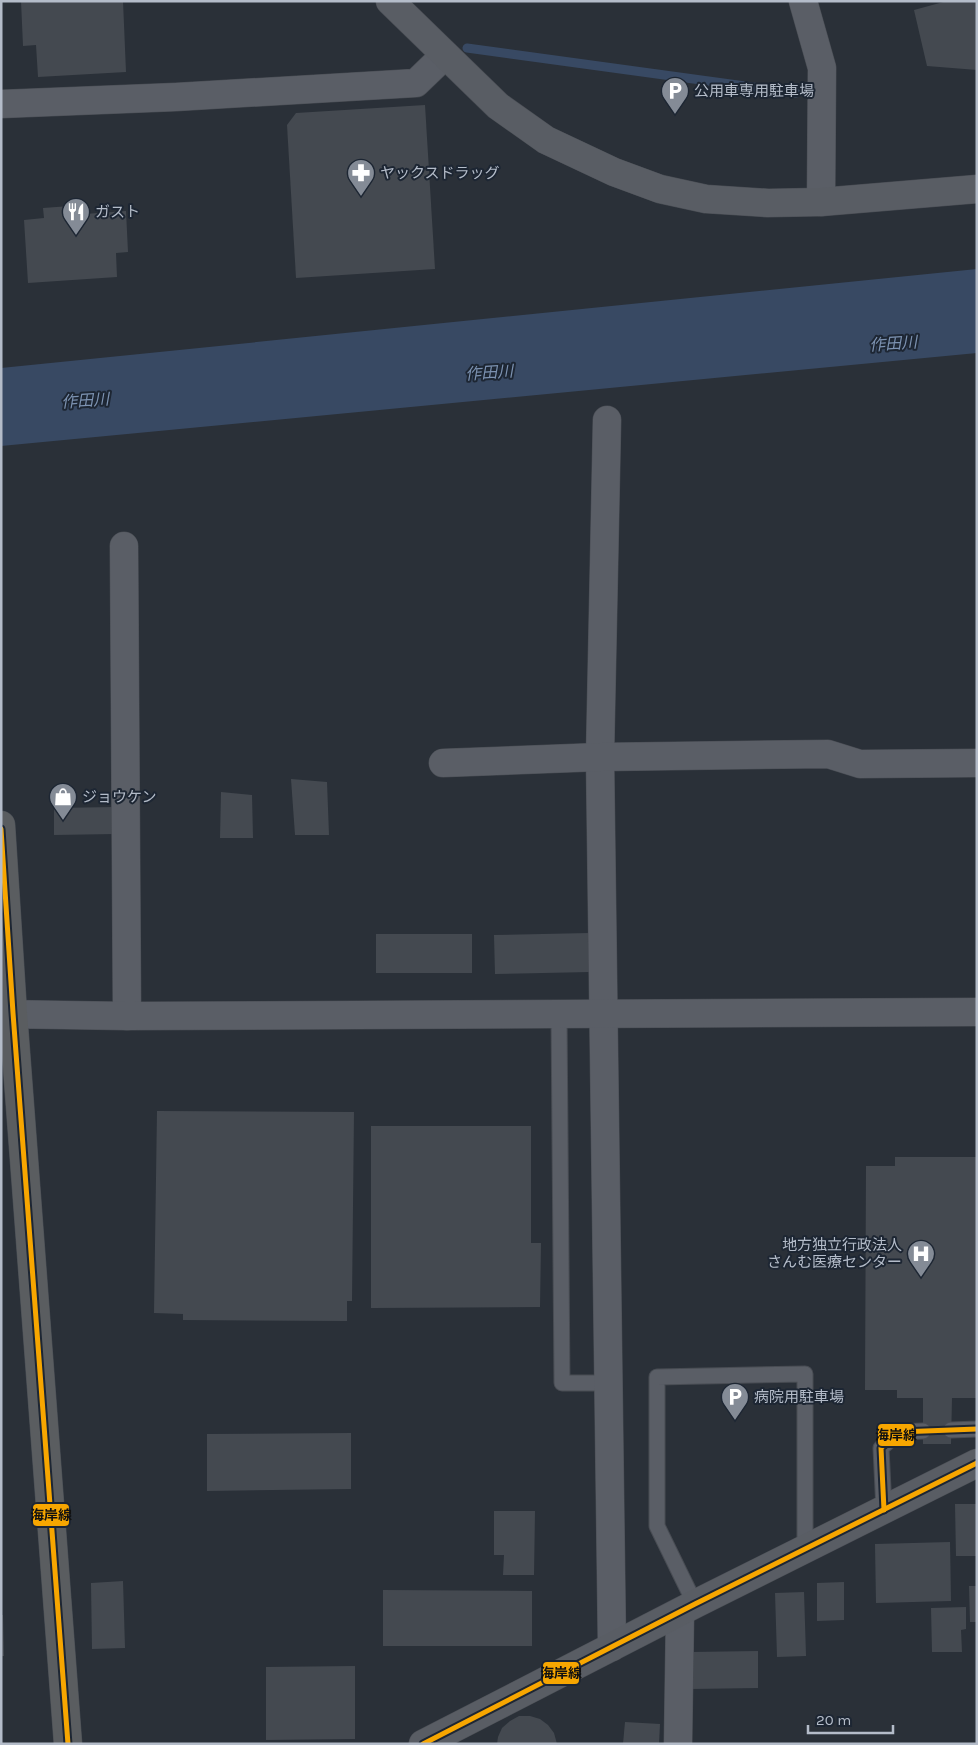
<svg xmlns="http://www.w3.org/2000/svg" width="978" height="1745" viewBox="0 0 978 1745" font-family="Karla,'Noto Sans JP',sans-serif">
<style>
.water{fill:#384963}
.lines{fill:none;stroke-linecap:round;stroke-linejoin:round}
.stream{stroke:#384963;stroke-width:9}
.building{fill:#444950}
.lane-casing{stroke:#484c53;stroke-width:17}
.street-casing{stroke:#484c53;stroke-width:29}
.secondary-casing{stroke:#484c53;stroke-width:29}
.highway-casing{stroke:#474c53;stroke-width:29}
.lane{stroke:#5a5e66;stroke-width:15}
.street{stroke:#5a5e66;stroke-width:28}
.secondary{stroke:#595d64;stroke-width:28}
.highway{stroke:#5a5d60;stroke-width:28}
.bus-1-casing{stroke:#1d2633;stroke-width:9}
.bus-1{stroke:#f7a600;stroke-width:5}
.labels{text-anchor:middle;stroke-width:4;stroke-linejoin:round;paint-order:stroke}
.poi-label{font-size:15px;fill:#b4bcc9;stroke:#1d2633;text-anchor:start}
.water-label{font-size:16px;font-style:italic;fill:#7c92b1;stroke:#1d2633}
.line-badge{stroke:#1d2633;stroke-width:2}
.pale-badge-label{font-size:14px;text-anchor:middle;font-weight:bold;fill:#111}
</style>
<rect width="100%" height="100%" fill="#2a3038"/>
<path class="water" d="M977,269V353L1,446V368Z"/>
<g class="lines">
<path class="stream" d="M467,48L796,93"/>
</g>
<g class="building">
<path d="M21,1H123L126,72L38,77L36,45L23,46Z"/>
<path d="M947,1H977V70L927,66L914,10Z"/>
<path d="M425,105L435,269L296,278L287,125L296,113Z"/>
<path d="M70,206L71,215L126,211L128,252L116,253L117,277L28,283L24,220L44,218L43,208Z"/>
<path d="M291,779L327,782L329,835H295Z"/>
<path d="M221,792L252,795L253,838H220Z"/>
<path d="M115,807V834L54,835V808Z"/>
<path d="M589,933L590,972L495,974L494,935Z"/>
<rect x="376" y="934" width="96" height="39"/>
<path d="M157,1111L354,1112L352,1301H347V1321L183,1320V1314L154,1313Z"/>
<path d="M371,1126H531V1243H541L540,1307L371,1308Z"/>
<path d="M895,1157H977V1398H952L951,1444H923V1398H897V1390H865L866,1166H895Z"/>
<path d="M351,1433V1489L207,1491V1434Z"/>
<path d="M955,1504H977V1556H956Z"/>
<path d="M494,1511H535L534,1575H503L504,1555H494Z"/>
<path d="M950,1542L951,1601L876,1603L875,1544Z"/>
<path d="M123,1581L125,1648L92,1649L91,1583Z"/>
<path d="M844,1582V1620L817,1621V1583Z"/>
<path d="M969,1586H977V1622H970Z"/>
<path d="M383,1590L532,1591V1646H383Z"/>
<path d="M804,1592L806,1656L777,1657L775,1593Z"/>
<path d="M966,1607V1629L961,1630L962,1652H932L931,1608Z"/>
<path d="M1,1615H3L4,1656H1Z"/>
<path d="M758,1651V1688L691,1689V1652Z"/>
<path d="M355,1666V1739L266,1740V1667Z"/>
<path d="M519,1716H530L540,1719L548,1725L554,1733L557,1744H497L498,1737L502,1728L510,1721Z"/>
<path d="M625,1722L660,1724L659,1744H623Z"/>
</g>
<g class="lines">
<defs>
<g id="lane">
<path d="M559,1015L562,1383H609"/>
<path d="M951,1430L977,1429"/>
<path d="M884,1510L881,1448L899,1432L923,1431"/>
<path d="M695,1604L657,1526V1377L805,1374V1549"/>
</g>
<g id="street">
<path d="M803,1L822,68L821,202"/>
<path d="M1,104L176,97L416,83L445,55"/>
<path d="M607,420L600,757L612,1647"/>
<path d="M124,546L127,1016"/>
<path d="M443,763L600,757L828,754L860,764L977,763"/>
<path d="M1,1014L127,1016L977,1012"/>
<path d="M678,1744L680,1613"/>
</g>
<g id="secondary">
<path d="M390,1L498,106L546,140L614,172L660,189L706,199L768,203L821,202L977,189"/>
<path d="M423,1744L695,1604L977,1463"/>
</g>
<path id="highway" d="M1,825L13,1013L68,1744"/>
</defs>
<use href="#lane" class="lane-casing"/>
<use href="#street" class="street-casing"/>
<use href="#secondary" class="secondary-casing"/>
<use href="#highway" class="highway-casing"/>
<use href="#lane" class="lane"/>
<use href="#street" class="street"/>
<use href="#secondary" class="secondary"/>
<use href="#highway" class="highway"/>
<defs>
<g id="bus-1">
<path d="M1,829L13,1013L68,1744"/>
<path d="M884,1510L881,1448L899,1432L977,1429"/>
<path d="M423,1744L695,1604L977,1463"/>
</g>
</defs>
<use href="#bus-1" class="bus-1-casing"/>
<use href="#bus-1" class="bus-1"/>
</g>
<defs>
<symbol id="parking-pin" viewBox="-11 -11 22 30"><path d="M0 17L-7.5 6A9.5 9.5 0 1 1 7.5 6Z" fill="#848b96" stroke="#1d2633"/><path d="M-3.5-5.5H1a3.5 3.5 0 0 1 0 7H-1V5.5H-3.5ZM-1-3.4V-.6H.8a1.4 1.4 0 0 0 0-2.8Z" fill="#fff"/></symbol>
<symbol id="pharmacy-pin" viewBox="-11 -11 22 30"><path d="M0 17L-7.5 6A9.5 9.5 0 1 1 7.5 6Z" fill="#848b96" stroke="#1d2633"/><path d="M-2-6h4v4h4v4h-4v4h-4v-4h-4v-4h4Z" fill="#fff"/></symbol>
<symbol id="restaurant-pin" viewBox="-11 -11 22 30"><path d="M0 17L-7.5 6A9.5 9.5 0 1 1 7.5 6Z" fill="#848b96" stroke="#1d2633"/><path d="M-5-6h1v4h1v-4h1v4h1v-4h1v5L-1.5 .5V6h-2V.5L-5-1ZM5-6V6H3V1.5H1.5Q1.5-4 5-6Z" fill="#fff"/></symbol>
<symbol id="shop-pin" viewBox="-11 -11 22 30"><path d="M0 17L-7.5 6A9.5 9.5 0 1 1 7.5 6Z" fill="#848b96" stroke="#1d2633"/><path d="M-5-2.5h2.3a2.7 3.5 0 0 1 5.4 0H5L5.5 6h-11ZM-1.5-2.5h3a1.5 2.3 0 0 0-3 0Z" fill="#fff"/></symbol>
<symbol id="hospital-pin" viewBox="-11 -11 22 30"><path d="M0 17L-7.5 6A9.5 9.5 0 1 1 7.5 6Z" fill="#848b96" stroke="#1d2633"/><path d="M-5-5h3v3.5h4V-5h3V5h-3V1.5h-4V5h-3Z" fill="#fff"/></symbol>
</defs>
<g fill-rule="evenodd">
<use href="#parking-pin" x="659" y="75" width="32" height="43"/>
<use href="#pharmacy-pin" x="345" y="157" width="32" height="43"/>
<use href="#restaurant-pin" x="60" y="196" width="32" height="43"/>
<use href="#shop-pin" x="47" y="781" width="32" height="43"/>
<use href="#hospital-pin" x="905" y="1238" width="32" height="43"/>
<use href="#parking-pin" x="719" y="1381" width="32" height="43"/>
</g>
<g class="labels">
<g class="poi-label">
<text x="694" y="96">公用車専用駐車場</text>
<text x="380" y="178">ヤックスドラッグ</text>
<text x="95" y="217">ガスト</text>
<text x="82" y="802">ジョウケン</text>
<text x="902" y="1250" text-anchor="end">地方独立行政法人<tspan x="902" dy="17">さんむ医療センター</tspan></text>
<text x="754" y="1402">病院用駐車場</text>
</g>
<g class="water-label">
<text transform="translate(893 343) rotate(-4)" y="6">作田川</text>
<text transform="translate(489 372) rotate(-4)" y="6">作田川</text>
<text transform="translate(85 400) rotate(-4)" y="6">作田川</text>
</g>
</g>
<g class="line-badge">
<rect x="877" y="1423" width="38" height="24" rx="5" fill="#f7a600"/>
<rect x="32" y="1503" width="38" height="24" rx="5" fill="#f7a600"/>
<rect x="542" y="1661" width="38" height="24" rx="5" fill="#f7a600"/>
</g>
<g class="pale-badge-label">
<text x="896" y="1440">海岸線</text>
<text x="51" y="1520">海岸線</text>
<text x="561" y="1678">海岸線</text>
</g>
<rect width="978" height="1745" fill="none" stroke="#b4bcc9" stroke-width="5"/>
<path d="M808 1725v8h85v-8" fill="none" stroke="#b4bcc9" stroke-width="2.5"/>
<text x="816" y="1725" font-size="15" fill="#b4bcc9" stroke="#1d2633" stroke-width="4" paint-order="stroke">20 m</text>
</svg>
